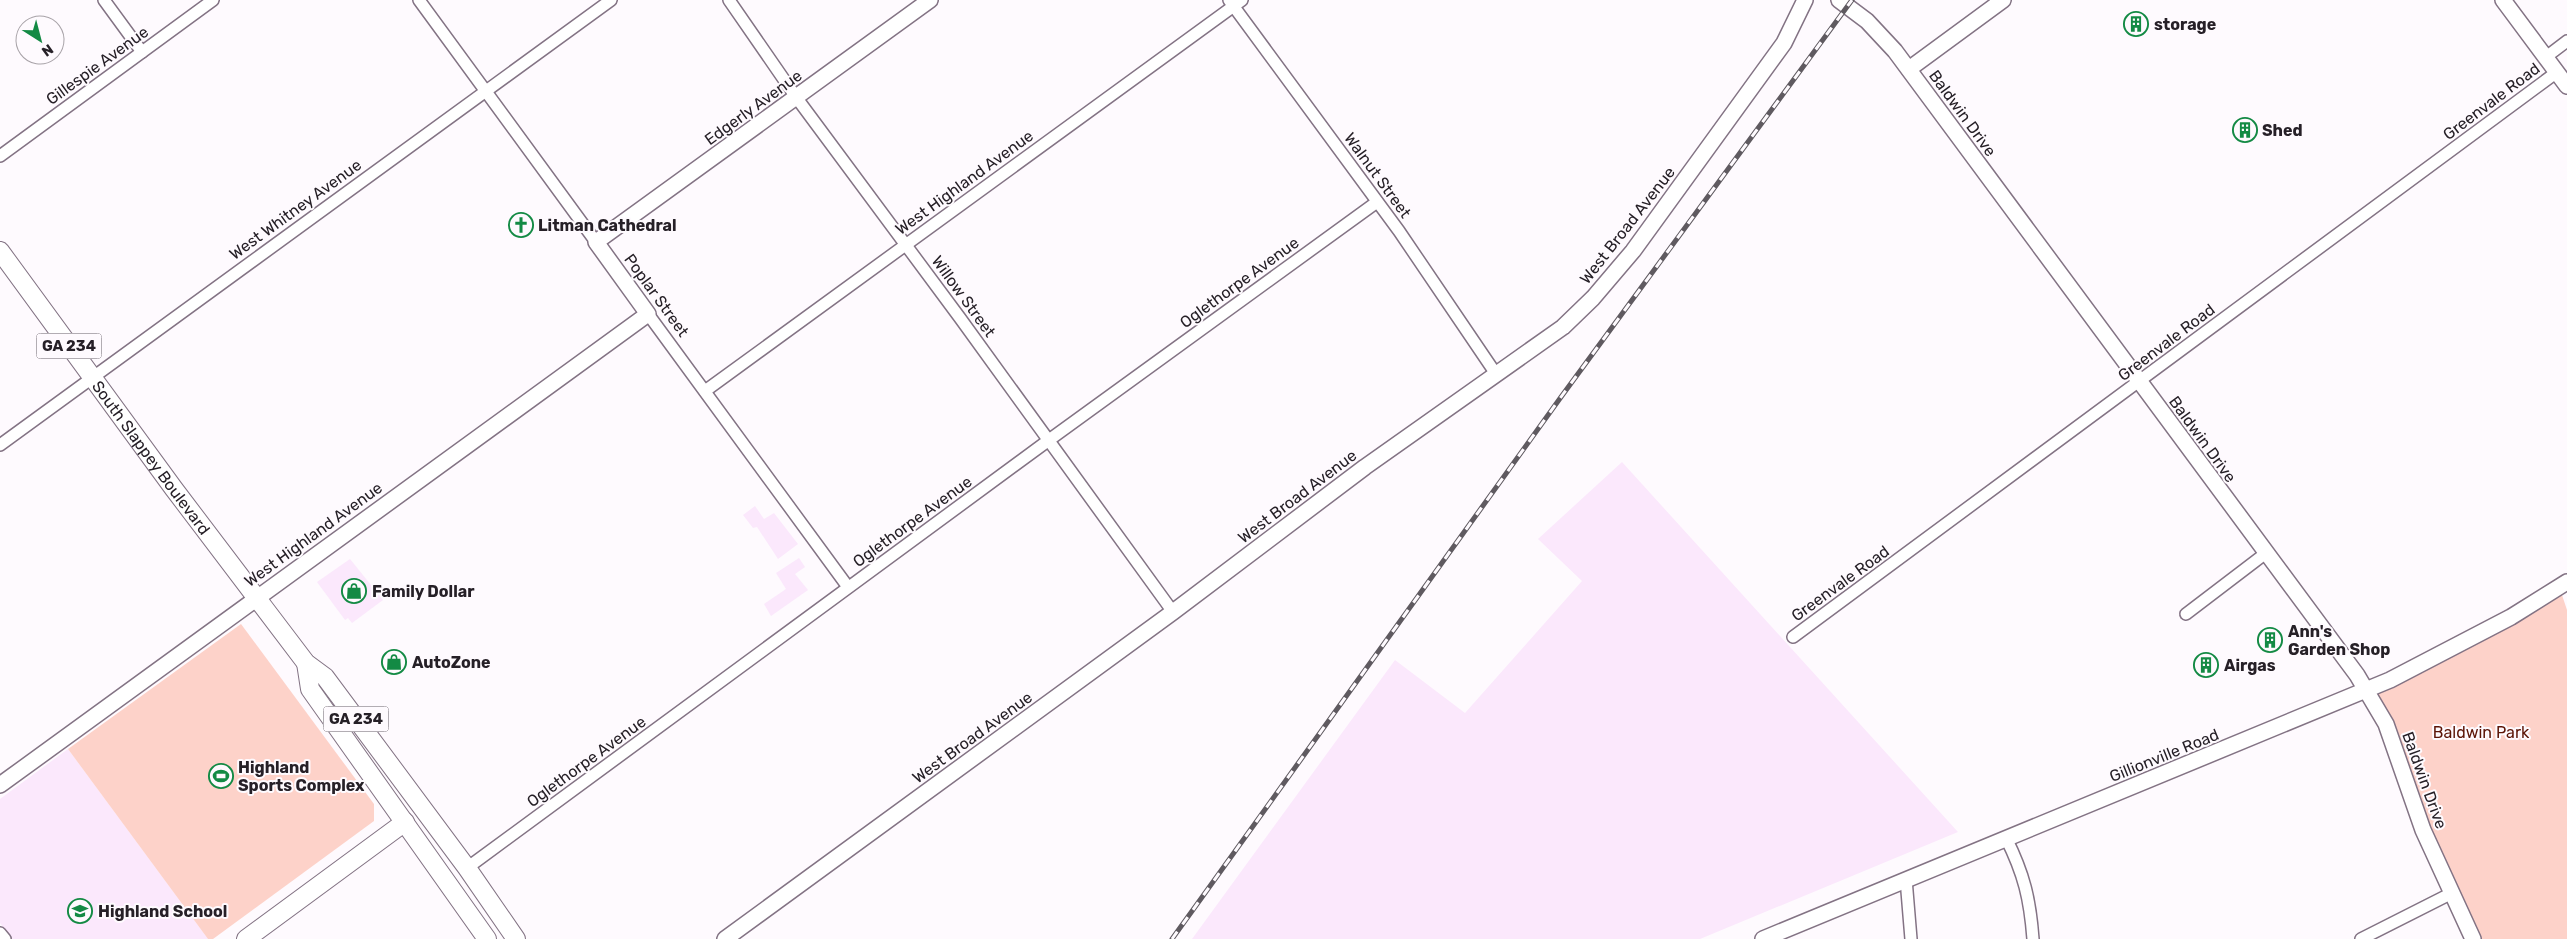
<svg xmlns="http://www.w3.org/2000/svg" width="2567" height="939" viewBox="0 0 2567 939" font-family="Rubik,sans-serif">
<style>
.built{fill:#fbe8fc}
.green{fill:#fdd2c9}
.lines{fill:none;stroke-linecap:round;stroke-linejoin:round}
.street-casing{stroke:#837384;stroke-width:14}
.secondary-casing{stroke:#837384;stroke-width:18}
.primary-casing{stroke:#837384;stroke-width:20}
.street{stroke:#fff;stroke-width:11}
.secondary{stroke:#fff;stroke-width:15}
.primary{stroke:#fff;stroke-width:18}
.rail-casing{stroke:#5f5a60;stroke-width:5}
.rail{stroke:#fefafe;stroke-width:3;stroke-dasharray:9;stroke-linecap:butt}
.labels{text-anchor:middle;stroke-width:4;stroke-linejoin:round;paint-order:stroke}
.shield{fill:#fefafe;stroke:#676168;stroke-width:1}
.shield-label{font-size:15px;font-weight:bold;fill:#262027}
.poi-label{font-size:16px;font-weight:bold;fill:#262027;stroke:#fefafe;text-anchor:start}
.street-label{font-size:16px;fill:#262027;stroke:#fefafe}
.park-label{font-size:16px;fill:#5c1406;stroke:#fefafe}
</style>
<rect width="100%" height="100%" fill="#fefafe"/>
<g class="built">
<path d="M1622,462L1958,832L1700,939H1192L1395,660L1465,713L1582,581L1538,539Z"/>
<path d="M755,506L764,519L774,513L798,544L778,559L757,527L753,528L743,515Z"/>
<path d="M799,558L805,567L795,574L808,590L771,616L764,604L786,589L776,573Z"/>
<path d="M350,559L383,600L352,623L348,618L345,620L317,582Z"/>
<path d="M68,749L208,939H12L0,923V799Z"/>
</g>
<g class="green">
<path d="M2560,589L2567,610V939H2474L2369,691Z"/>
<path d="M241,624L374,804V821L213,939H208L68,749Z"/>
</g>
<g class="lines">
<defs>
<g id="street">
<path d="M104,0L142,52"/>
<path d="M419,0L596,242"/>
<path d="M729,0L796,97L960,318L1173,612"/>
<path d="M1229,0L1399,231L1496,374"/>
<path d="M2546,57L2567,41"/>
<path d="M0,156L213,0"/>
<path d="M648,314L848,587"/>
<path d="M705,391L1242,0"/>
<path d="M0,445L611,0"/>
<path d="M2186,614L2266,553"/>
<path d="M1793,637L2557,72"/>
<path d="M2006,838C2024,874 2030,899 2033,939"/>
<path d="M467,868L1049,440L1377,202"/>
<path d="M1906,879L1911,939"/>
<path d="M0,933L5,939"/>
<path d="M2361,939L2452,893"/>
</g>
<g id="secondary">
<path d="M1839,0L1867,21L1895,51L2357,675L2386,724L2423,830L2473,939"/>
<path d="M2503,0L2567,86"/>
<path d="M1909,69L2003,0"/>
<path d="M0,785L648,314L596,242L930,0"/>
<path d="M725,939L1173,612L1365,467L1563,327L1593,298L1633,251L1784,43L1805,0"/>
<path d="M1763,939L2390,680L2511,617L2567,582"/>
</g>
<g id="primary">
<path id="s1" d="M0,251L174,489L306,663L325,677L467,868L516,939"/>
<path d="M306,663L310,689L487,939"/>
<path d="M246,939L405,822"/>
</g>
</defs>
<use href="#street" class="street-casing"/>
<use href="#secondary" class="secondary-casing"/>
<use href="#primary" class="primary-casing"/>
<use href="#street" class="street"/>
<use href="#secondary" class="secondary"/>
<use href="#primary" class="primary"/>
<defs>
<path id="rail" d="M1172,939L1561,397L1852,0"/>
</defs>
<use href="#rail" class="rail-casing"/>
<use href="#rail" class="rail"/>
</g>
<defs>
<symbol id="building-ring" viewBox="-11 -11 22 22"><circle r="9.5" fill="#fefafe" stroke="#138a44" stroke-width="1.5"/><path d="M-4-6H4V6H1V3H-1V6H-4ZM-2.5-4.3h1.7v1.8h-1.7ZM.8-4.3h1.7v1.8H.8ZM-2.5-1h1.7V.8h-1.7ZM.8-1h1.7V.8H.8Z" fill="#138a44"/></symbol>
<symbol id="church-ring" viewBox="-11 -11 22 22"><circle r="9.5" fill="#fefafe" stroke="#138a44" stroke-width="1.5"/><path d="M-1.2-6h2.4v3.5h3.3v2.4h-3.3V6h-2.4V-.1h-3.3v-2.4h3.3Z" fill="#138a44"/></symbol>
<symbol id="shop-ring" viewBox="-11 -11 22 22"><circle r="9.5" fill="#fefafe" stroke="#138a44" stroke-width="1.5"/><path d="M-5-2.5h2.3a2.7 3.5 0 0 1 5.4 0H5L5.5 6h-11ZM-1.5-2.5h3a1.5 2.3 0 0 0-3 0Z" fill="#138a44"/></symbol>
<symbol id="stadium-ring" viewBox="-11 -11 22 22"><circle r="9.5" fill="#fefafe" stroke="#138a44" stroke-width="1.5"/><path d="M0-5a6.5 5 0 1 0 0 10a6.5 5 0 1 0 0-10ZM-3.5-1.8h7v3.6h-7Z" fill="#138a44"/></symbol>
<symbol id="school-ring" viewBox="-11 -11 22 22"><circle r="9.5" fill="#fefafe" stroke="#138a44" stroke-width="1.5"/><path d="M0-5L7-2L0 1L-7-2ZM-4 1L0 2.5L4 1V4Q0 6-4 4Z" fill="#138a44"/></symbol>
</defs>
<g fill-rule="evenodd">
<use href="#building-ring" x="2122" y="10" width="28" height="28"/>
<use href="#building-ring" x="2231" y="116" width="28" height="28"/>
<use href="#church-ring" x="507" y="211" width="28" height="28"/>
<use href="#shop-ring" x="340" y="577" width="28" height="28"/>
<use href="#building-ring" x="2256" y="626" width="28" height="28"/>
<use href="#shop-ring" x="380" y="648" width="28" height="28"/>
<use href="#building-ring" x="2192" y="651" width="28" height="28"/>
<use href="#stadium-ring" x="207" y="762" width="28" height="28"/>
<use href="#school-ring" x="66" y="897" width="28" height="28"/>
</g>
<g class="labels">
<g class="shield">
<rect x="36.5" y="333.5" width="65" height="25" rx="4"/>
<rect x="323.5" y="706.5" width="65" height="25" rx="4"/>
</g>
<g class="shield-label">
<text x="69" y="351">GA 234</text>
<text x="356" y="724">GA 234</text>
</g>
<g class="poi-label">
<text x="2154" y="30">storage</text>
<text x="2262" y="136">Shed</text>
<text x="538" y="231">Litman Cathedral</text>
<text x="372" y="597">Family Dollar</text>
<text x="2288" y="637">Ann's<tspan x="2288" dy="18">Garden Shop</tspan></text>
<text x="412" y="668">AutoZone</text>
<text x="2224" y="671">Airgas</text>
<text x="238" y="773">Highland<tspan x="238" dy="18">Sports Complex</tspan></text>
<text x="98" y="917">Highland School</text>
</g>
<g class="street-label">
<text transform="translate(97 65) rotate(-36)" y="6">Gillespie Avenue</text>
<text transform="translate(2491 101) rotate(-37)" y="6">Greenvale Road</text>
<text transform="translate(753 107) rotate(-36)" y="6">Edgerly Avenue</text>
<text transform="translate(1963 113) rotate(54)" y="6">Baldwin Drive</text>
<text transform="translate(1378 175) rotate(54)" y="6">Walnut Street</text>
<text transform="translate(964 182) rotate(-36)" y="6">West Highland Avenue</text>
<text transform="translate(295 209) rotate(-36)" y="6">West Whitney Avenue</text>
<text transform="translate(1627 225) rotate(-52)" y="6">West Broad Avenue</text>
<text transform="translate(1239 282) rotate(-36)" y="6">Oglethorpe Avenue</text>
<text transform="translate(657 295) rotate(54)" y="6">Poplar Street</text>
<text transform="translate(964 296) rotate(54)" y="6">Willow Street</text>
<text transform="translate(2166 342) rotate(-37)" y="6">Greenvale Road</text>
<text transform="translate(2203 439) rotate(54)" y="6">Baldwin Drive</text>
<text dy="6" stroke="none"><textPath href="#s1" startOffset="256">South Slappey Boulevard</textPath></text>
<text transform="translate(1297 496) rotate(-37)" y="6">West Broad Avenue</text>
<text transform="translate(912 521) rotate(-36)" y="6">Oglethorpe Avenue</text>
<text transform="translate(313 534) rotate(-36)" y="6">West Highland Avenue</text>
<text transform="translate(1840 583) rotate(-36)" y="6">Greenvale Road</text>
<text transform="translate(972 737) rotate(-36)" y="6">West Broad Avenue</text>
<text transform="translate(2164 755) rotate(-22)" y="6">Gillionville Road</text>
<text transform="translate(586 761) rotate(-36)" y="6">Oglethorpe Avenue</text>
<text transform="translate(2425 780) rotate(70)" y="6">Baldwin Drive</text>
</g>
<g class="park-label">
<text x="2481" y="738">Baldwin Park</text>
</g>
</g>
<g transform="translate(40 40) rotate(144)"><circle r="24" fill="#fefafe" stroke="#a8a3a8"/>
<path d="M0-4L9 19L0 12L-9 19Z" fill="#138a44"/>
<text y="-8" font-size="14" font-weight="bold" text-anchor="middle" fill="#262027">N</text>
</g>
</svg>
